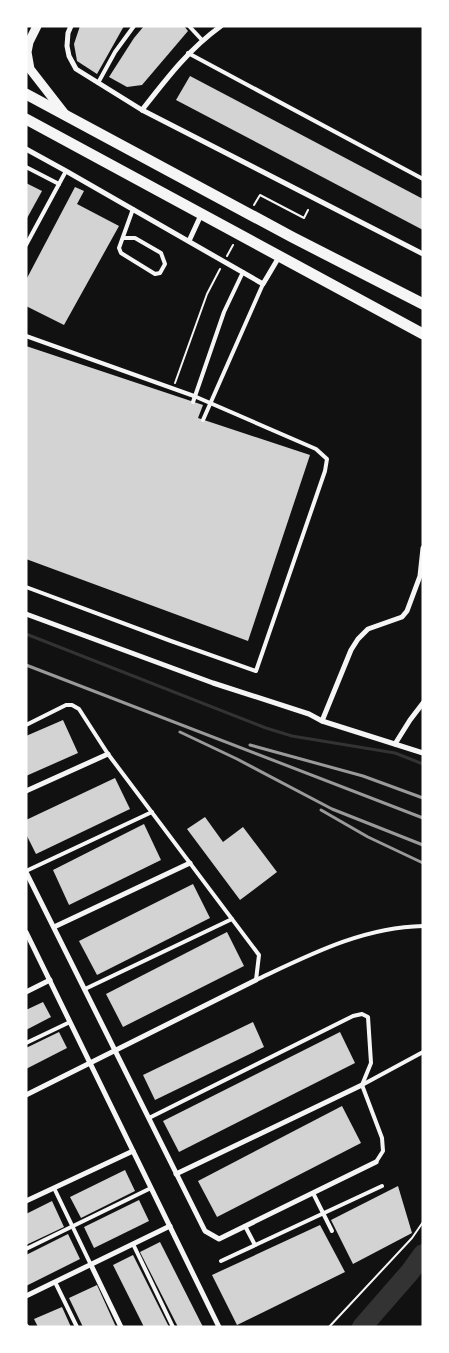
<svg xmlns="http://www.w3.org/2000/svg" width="449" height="1353" viewBox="0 0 449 1353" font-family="Arial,sans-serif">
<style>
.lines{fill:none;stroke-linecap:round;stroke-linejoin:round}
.stream{stroke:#333;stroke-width:3}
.river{stroke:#333;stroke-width:20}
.building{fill:#d3d3d3}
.path{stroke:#f5f5f5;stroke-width:2}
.service{stroke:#f5f5f5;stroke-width:4}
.minor{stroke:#f5f5f5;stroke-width:5}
.tertiary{stroke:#f5f5f5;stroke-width:9}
.trunk{stroke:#f5f5f5;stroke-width:11}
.rail{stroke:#9a9a9a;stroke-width:3}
</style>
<rect width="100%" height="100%" fill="#111"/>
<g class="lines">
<path class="stream" d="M26,634L266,728L292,736L395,753L423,764"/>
<path class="river" d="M362,1327L410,1272L423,1254"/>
</g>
<g class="building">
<path d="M80,26H124L97,74L77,61L74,44Z"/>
<path d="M144,26H184L188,31L142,85L127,87L109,77L134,38Z"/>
<path d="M190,76L423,199V230L176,100Z"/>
<path d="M26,183L42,191L26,220Z"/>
<path d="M75,187L84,191L77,204L119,226L64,325L26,306V280Z"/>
<path d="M26,346L203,405L198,418L310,455L248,641L26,559Z"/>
<path d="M63,720L78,753L26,776V736Z"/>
<path d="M115,778L130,809L36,854L26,834V820Z"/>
<path d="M205,817L223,842L243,827L277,872L240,900L187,829Z"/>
<path d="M144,824L161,860L69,905L53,870Z"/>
<path d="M193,884L210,918L97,975L79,941Z"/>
<path d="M227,932L244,966L123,1027L106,994Z"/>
<path d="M43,1002L51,1017L26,1030V1010Z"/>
<path d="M253,1022L264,1047L155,1100L143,1075Z"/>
<path d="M59,1032L67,1048L26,1069V1048Z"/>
<path d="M340,1032L355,1063L179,1152L163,1121Z"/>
<path d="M342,1106L361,1143L217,1217L198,1181Z"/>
<path d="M125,1170L135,1191L81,1218L70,1197Z"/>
<path d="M398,1186L412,1233L353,1264L331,1220Z"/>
<path d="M139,1200L149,1221L94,1248L84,1227Z"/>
<path d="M52,1201L64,1227L26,1245V1214Z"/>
<path d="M320,1225L345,1272L237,1325L212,1275Z"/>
<path d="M68,1234L80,1259L26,1286V1255Z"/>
<path d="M160,1242L203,1327H178L140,1252Z"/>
<path d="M133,1255L169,1327H144L113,1265Z"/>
<path d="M97,1285L116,1327H83L69,1298Z"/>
<path d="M62,1307L71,1327H38L34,1319Z"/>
</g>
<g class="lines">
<g class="path">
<path d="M254,205L260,195L304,218L308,210"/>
<path d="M227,256L233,245"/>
<path d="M175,383L207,294L220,269"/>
<path d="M329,1327L412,1238L423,1222"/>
</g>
<g class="service">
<path d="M189,26L202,40"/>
<path d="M188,53L423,179"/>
<path d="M98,83L115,52L134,26"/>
<path d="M26,167L59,184"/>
<path d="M123,238H135L161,253L165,264L160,273L155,274L121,253L119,248L133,209"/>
<path d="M26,245L66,171"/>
<path d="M26,336L194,396L316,449L327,459L325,471L256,671L171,641L26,587"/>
<path d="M193,402L224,312L243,272"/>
<path d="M203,420L263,284"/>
<path d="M26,725L66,705H72L79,709L108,754L259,955L256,980"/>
<path d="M26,871L152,812"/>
<path d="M256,980C309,955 363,927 423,926"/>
<path d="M85,989L232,919"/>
<path d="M26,1043L70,1022"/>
<path d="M362,1085L423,1052"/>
<path d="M149,1118L353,1016L362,1014L368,1017L371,1063L362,1085L382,1138L383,1151L376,1162"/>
<path d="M54,1188L91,1265"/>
<path d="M313,1193L332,1231"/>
<path d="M245,1226L255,1245"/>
<path d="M133,1244L173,1327"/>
<path d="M26,1249L151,1188"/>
<path d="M221,1261L382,1186"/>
<path d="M55,1282L77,1327"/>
</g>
<g class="minor">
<path d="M71,26L68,33L67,46L69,56L76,69L142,110L423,254"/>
<path d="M142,110C167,78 188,50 221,26"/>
<path d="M26,149L66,171L263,284L279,257"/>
<path d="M189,241L201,215"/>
<path d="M26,614L213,683L309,714L322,721L423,753"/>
<path d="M322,721L351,650L358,639L368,629L402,617L407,611L420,576L423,548"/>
<path d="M395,744L410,720L423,703"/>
<path d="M26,791L108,754"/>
<path d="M26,872L205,1231L219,1239L376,1162"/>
<path d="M54,927L190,863"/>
<path d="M26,932L219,1327"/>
<path d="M26,992L50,980"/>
<path d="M26,1095L256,980"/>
<path d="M176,1174L362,1085"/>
<path d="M26,1201L133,1151"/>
<path d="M91,1265L121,1327"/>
<path d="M26,1296L170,1226"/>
<path d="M26,1326L27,1327"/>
</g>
<path class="tertiary" d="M37,26L29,42L27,52L30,69L65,114"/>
<g class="trunk">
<path d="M26,94L292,237L423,304"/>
<path d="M26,119L423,334"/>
</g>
<g class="rail">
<path d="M26,665L423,818"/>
<path d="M180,732L237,759L332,809L423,845"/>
<path d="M250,745L363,776L423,798"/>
<path d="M321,810L368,837L423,863"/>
</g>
</g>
<rect width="449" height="1353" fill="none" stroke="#ffffff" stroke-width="55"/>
</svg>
